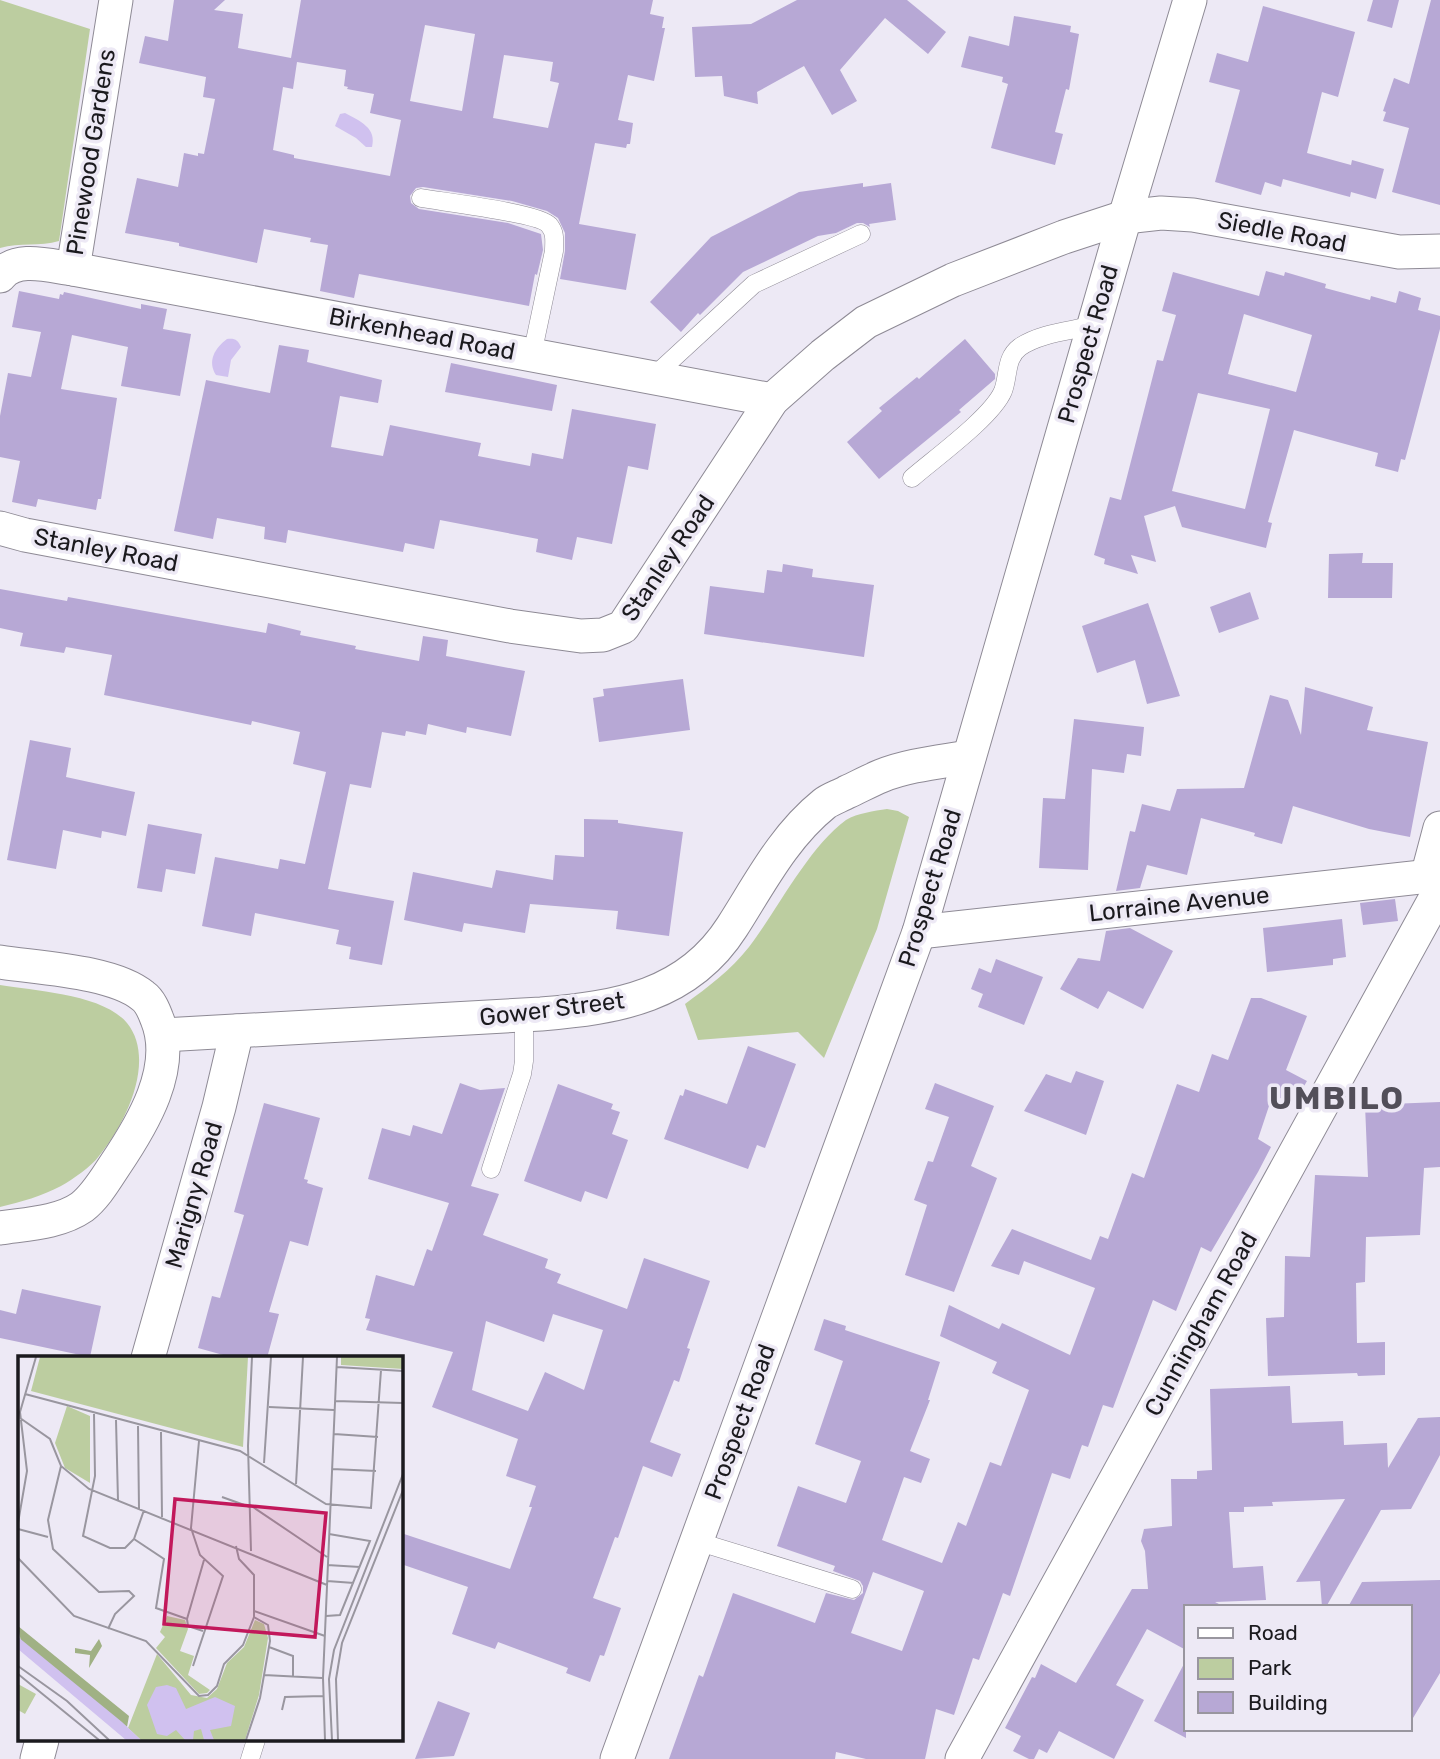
<svg xmlns="http://www.w3.org/2000/svg" width="1440" height="1759" viewBox="0 0 1440 1759" font-family="Rubik,sans-serif">
<style>
.green{fill:#bccda0}
.water{fill:#d0c1ef}
.building{fill:#b7a8d5;fill-rule:evenodd}
.lines{fill:none;stroke-linecap:round;stroke-linejoin:round}
.lane-casing{stroke:#8e8a95;stroke-width:19}
.street-casing{stroke:#8e8a95;stroke-width:35}
.lane{stroke:#fff;stroke-width:18}
.street{stroke:#fff;stroke-width:33}
.labels{text-anchor:middle;stroke-width:7;stroke-linejoin:round;paint-order:stroke}
.street-label{font-size:24px;fill:#1b1a1e;stroke:#ede9f5}
.district-label{font-size:32px;font-weight:bold;letter-spacing:2px;fill:#524f59;stroke:#ede9f5}
.inset-road{fill:none;stroke:#99969f;stroke-width:2}
.view{fill:#c2185b;fill-opacity:0.15;stroke:#c2185b;stroke-width:3.5}
.inset-edge{fill:none;stroke:#1b1a1e;stroke-width:3.5}
</style>
<rect width="100%" height="100%" fill="#ede9f5"/>
<g class="green">
<path d="M0,0L90,29L59,241C40,247 20,242 0,248Z"/>
<path d="M887,809L898,811L909,817L877,929L824,1058L798,1032L698,1040L685,1004C708,987 731,970 749,947C778,909 808,848 846,820C858,813 874,811 887,809Z"/>
<path d="M0,985C35,991 103,994 127,1023C157,1060 125,1125 99,1156C91,1167 73,1179 61,1186C42,1196 21,1202 0,1207Z"/>
</g>
<g class="water">
<path d="M345,113C360,121 377,128 372,147H366L356,138L335,126L340,114Z"/>
<path d="M227,339C235,338 238,340 241,347L231,360L228,377L216,375C207,361 215,348 227,339Z"/>
</g>
<g class="building">
<path d="M174,0H225L214,10L243,14L238,48L291,58L301,0H653L650,14L664,17L662,28H665L654,81L628,75L618,120L633,123L630,144H627L626,148L595,143L579,224L636,234L626,290L560,279L565,251V233L558,218L547,211L512,201L423,187L416,188L410,196L411,203L419,209L508,223L541,234L543,250L537,275L535,274L529,306L359,274L354,298L320,291L328,245L310,242L311,238L264,229L257,263L179,246V243L125,233L137,178L178,187L184,153L198,156V153L204,154L215,99L203,97L206,77L139,63L145,36L168,41ZM425,25L475,34L462,111L410,101ZM504,55L553,62L550,81L559,83L548,128L493,118ZM297,62L346,70L344,86L348,87L347,89L374,94L370,113L401,120L390,176L294,158V155L273,150L283,87L293,89Z"/>
<path d="M797,0H907L946,32L928,54L885,18L840,70L857,101L832,115L804,66L757,92L758,104L724,96L722,76L695,77L692,27L751,24Z"/>
<path d="M1373,0H1399L1392,28L1367,21Z"/>
<path d="M1431,0H1440V205L1392,192L1409,128L1383,121L1386,112L1383,111L1394,78L1409,84Z"/>
<path d="M1263,6L1355,32L1338,97L1322,92L1307,153L1351,165L1352,160L1384,169L1376,199L1351,192L1350,197L1283,179L1281,187L1265,182L1261,195L1215,182L1240,90L1209,82L1217,53L1248,62Z"/>
<path d="M1014,16L1071,26L1070,32L1079,34L1069,90L1066,89L1055,132L1063,134L1055,165L991,148L1008,84L1002,82L1003,77L961,67L969,36L1009,46Z"/>
<path d="M863,183V187L891,183L896,220L869,224L870,227L863,223H857L836,233L818,236L743,272L700,315L698,313L681,332L650,302L711,237L799,192Z"/>
<path d="M1266,271L1284,276L1285,272L1326,284L1325,288L1370,300L1371,296L1396,303L1399,291L1421,298L1418,310L1440,316V329L1405,460L1401,459L1398,472L1375,466L1378,453L1294,430L1268,522L1272,523L1266,548L1182,527L1175,506L1144,516L1156,562L1131,555L1138,574L1104,564L1105,559L1094,555L1110,497L1121,500L1157,360L1163,361L1176,315L1162,311L1173,272L1259,296ZM1244,314L1312,335L1296,392L1228,374ZM1198,393L1270,409L1245,509L1172,491Z"/>
<path d="M19,291L59,299L60,294L63,295L64,292L141,309V304L167,309L163,329L191,334L180,396L121,386L128,347L72,335L61,389L117,398L101,499H98L96,510L38,499L36,507L12,502L20,461L0,457V416L8,373L31,377L41,332L12,327Z"/>
<path d="M965,339L995,374V379L959,410L961,412L879,479L847,442L882,411L879,408L917,377L919,379Z"/>
<path d="M279,345L309,350L307,362L382,380L378,403L340,396L331,447L383,456L390,425L481,443L478,456L530,466L532,453L563,459L572,409L656,424L648,470L628,466L612,544L577,537L572,560L536,552L538,539L440,520L434,549L405,543L403,552L288,530L286,543L264,539L265,527L217,518L213,539L174,531L206,380L270,393Z"/>
<path d="M451,363L557,385L552,411L445,392Z"/>
<path d="M1363,553L1362,563H1393L1392,598H1328L1329,554Z"/>
<path d="M783,564L813,569L812,577L874,585L864,657L704,634L710,586L764,593L767,570L782,572Z"/>
<path d="M0,589L67,601L68,597L266,633L268,623L301,631L300,635L356,646L355,649L419,661L423,636L448,640L446,656L525,671L511,736L467,727L466,733L428,724L426,735L406,731L405,736L382,732L371,788L350,784L328,889L394,901L382,965L349,959L351,947L336,944L339,930L255,913L251,936L202,926L215,857L278,869L280,859L305,864L326,772L293,764L300,732L252,721L251,725L104,695L112,655L66,647L64,653L20,646L23,633L0,628Z"/>
<path d="M1250,592L1259,619L1219,633L1210,607Z"/>
<path d="M1148,603L1180,696L1147,704L1135,660L1097,673L1082,626Z"/>
<path d="M683,679L690,730L599,742L593,698L604,696L603,689Z"/>
<path d="M1305,687L1373,707L1367,730L1428,742L1410,837L1369,829L1293,806L1282,844L1254,836L1255,833L1201,818L1187,875L1147,865L1140,888L1116,891L1130,831L1135,832L1142,804L1170,811L1177,789L1244,788L1270,695L1288,700L1301,735Z"/>
<path d="M1074,719L1144,727L1141,756L1127,754L1124,773L1092,769L1088,870L1039,868L1043,798L1065,799Z"/>
<path d="M30,740L71,748L66,777L135,792L126,836L102,831L101,838L63,830L56,869L7,860Z"/>
<path d="M584,819L618,820V823L683,832L669,936L616,929L618,911L530,904L525,933L464,923L462,932L404,920L413,872L492,888L496,870L553,880L555,855L584,857Z"/>
<path d="M148,824L202,834L195,874L166,869L162,892L137,888Z"/>
<path d="M1395,899L1398,921L1363,925L1360,903Z"/>
<path d="M1342,919L1346,957L1333,959V965L1267,972L1263,928Z"/>
<path d="M1130,928L1173,951L1143,1009L1108,991L1098,1009L1060,989L1078,958L1100,961L1106,931Z"/>
<path d="M996,959L1043,977L1024,1025L978,1007L983,994L971,989L979,968L991,973Z"/>
<path d="M1251,998H1261L1307,1016L1286,1070L1307,1081L1293,1105L1273,1094L1258,1139L1271,1147L1258,1172L1211,1252L1201,1247L1176,1311L1153,1300L1113,1408L1103,1405L1088,1447L1082,1445L1070,1479L1052,1473L1010,1596L1003,1593L979,1660L973,1658L954,1715L936,1709L925,1759H866L836,1752L835,1759H669L699,1675L703,1677L733,1593L815,1623L826,1593L854,1600L863,1593V1586L860,1581L833,1571L835,1566L777,1546L798,1486L846,1503L861,1461L815,1444L843,1361L814,1350L824,1319L846,1326L845,1330L940,1362L928,1400H930L910,1451L930,1459L921,1483L904,1477L882,1540L942,1563L958,1522L966,1526L990,1462L1001,1466L1029,1390L992,1373L997,1362L940,1336L949,1305L999,1329L1002,1323L1070,1355L1095,1288L1024,1261L1019,1275L991,1266L1012,1229L1091,1260L1100,1236L1108,1239L1132,1173L1144,1178L1177,1084L1199,1092L1212,1054L1228,1060ZM873,1572L924,1591L902,1651L851,1633Z"/>
<path d="M748,1046L796,1064L765,1148L757,1145L748,1169L664,1139L680,1095L683,1096L685,1089L727,1104Z"/>
<path d="M1076,1071L1104,1081L1086,1135L1024,1111L1046,1074L1071,1083Z"/>
<path d="M460,1083L480,1090L505,1088L471,1186L499,1194L483,1235L548,1259L545,1268L561,1274L557,1283L627,1309L644,1258L710,1281L687,1348L690,1349L679,1382L674,1380L650,1442L681,1454L672,1477L643,1466L618,1538L615,1537L593,1598L621,1608L604,1656L600,1655L590,1682L566,1673L568,1668L498,1642L495,1649L452,1634L468,1587L401,1564V1533L510,1569L532,1507H529L536,1486L506,1476L518,1439L432,1407L453,1352L366,1330L370,1319L365,1318L376,1275L414,1286L427,1249L432,1251L449,1203L368,1179L382,1128L410,1136L413,1125L442,1134ZM553,1314L603,1330L584,1390L545,1372L528,1411L472,1390L486,1321L544,1342Z"/>
<path d="M935,1083L994,1106L971,1166L997,1178L954,1292L905,1275L927,1205L914,1200L928,1161L933,1162L949,1117L925,1109Z"/>
<path d="M558,1084L613,1104L611,1109L620,1112L612,1134L628,1140L607,1199L585,1191L581,1202L524,1181Z"/>
<path d="M1440,1102V1167L1424,1168L1420,1235L1366,1237L1365,1282L1356,1283L1357,1343L1385,1342V1375L1358,1376L1357,1373L1268,1376L1266,1318L1284,1317L1285,1256L1310,1257L1315,1175L1368,1177L1365,1105Z"/>
<path d="M264,1103L320,1118L304,1179L308,1180L307,1183L323,1188L308,1246L290,1241L269,1312L279,1314L267,1358H234L198,1348L212,1296L220,1298L244,1215L234,1212Z"/>
<path d="M22,1289L101,1306L90,1357L0,1338V1310L16,1314Z"/>
<path d="M1290,1386L1292,1423L1343,1421L1344,1445L1387,1443L1388,1468L1418,1418L1440,1417V1455L1411,1509L1381,1510L1326,1607H1322L1320,1581L1296,1582L1345,1499L1272,1502L1273,1506L1244,1507V1512H1229L1233,1568L1263,1566L1266,1600L1215,1602L1225,1607H1186V1650L1147,1629L1116,1685L1144,1700L1114,1759L1059,1731L1047,1753L1039,1749L1034,1759H1029L1013,1751L1021,1736L1005,1728L1032,1677L1035,1678L1041,1664L1076,1683L1132,1589H1148L1145,1551L1141,1541L1144,1529L1172,1526L1171,1479H1197V1471L1212,1470L1210,1389Z"/>
<path d="M1440,1580V1673L1410,1723V1607H1348L1362,1582Z"/>
<path d="M1186,1660V1738L1154,1721Z"/>
<path d="M438,1701L470,1713L454,1756L415,1759Z"/>
</g>
<g class="lines">
<defs>
<g id="lane">
<path d="M421,198C443,202 539,213 549,225C556,233 554,242 554,251L532,355"/>
<path d="M653,377L754,284L861,234"/>
<path d="M912,478C935,458 992,417 1003,391C1009,375 1005,358 1020,347C1040,333 1071,331 1094,325"/>
<path d="M491,1169L522,1074L524,1061V1016"/>
<path d="M696,1541L852,1589"/>
<path d="M250,1759L256,1740"/>
</g>
<g id="street">
<path d="M73,269L116,0"/>
<path d="M0,276C16,255 50,266 73,269L772,400"/>
<path d="M0,528L25,535L510,626L581,636L603,635L623,627L772,400L823,355L866,322L953,280L1064,237L1125,217L1161,213L1193,215L1399,252L1440,251"/>
<path d="M1427,877L1440,828"/>
<path d="M919,932L1440,875"/>
<path d="M0,962C39,968 113,971 143,996C150,1001 154,1011 157,1019C177,1068 142,1125 115,1165C105,1180 96,1196 82,1207C59,1223 26,1224 0,1228"/>
<path d="M163,1035L541,1014C617,1008 688,996 732,927C759,885 783,837 824,804C830,799 840,796 847,792C858,787 869,781 881,776C908,765 940,762 969,757"/>
<path d="M148,1358L219,1107L237,1031"/>
<path d="M37,1759L42,1740"/>
<path d="M617,1759L919,932L1125,217L1190,0"/>
<path d="M962,1759L1440,890"/>
</g>
</defs>
<use href="#lane" class="lane-casing"/>
<use href="#street" class="street-casing"/>
<use href="#lane" class="lane"/>
<use href="#street" class="street"/>
</g>
<g class="labels">
<g class="street-label">
<text transform="translate(91 152) rotate(-81)" y="8">Pinewood Gardens</text>
<text transform="translate(1282 232) rotate(11)" y="8">Siedle Road</text>
<text transform="translate(422 334) rotate(11)" y="8">Birkenhead Road</text>
<text transform="translate(1088 344) rotate(-74)" y="8">Prospect Road</text>
<text transform="translate(106 550) rotate(11)" y="8">Stanley Road</text>
<text transform="translate(668 558) rotate(-56)" y="8">Stanley Road</text>
<text transform="translate(930 888) rotate(-73)" y="8">Prospect Road</text>
<text transform="translate(1179 904) rotate(-6)" y="8">Lorraine Avenue</text>
<text transform="translate(552 1009) rotate(-7)" y="8">Gower Street</text>
<text transform="translate(194 1195) rotate(-74)" y="8">Marigny Road</text>
<text transform="translate(1201 1324) rotate(-61)" y="8">Cunningham Road</text>
<text transform="translate(740 1422) rotate(-70)" y="8">Prospect Road</text>
</g>
<g class="district-label">
<text x="1337" y="1109">UMBILO</text>
</g>
</g>
<g transform="translate(18 1356)">
<rect width="385" height="385" fill="#ede9f5"/>
<path d="M22,1H230L225,91L13,35ZM323,1H385V13L323,9ZM49,50L72,60V127L47,112L37,87ZM149,260L167,264L170,273L162,295L176,300L170,319L192,334L189,337L181,338L138,292L147,281L142,276ZM237,264L246,268L250,282L241,339L227,384H123L110,372L139,298L173,339L189,342L199,333L209,307L226,291ZM0,328L18,338L7,358L0,354Z" fill="#bccda0"/>
<path d="M0,270L111,360L109,371L3,286ZM81,283L84,290L71,312L72,299L57,297V292L73,295Z" fill="#a0b184"/>
<path d="M0,281L104,366L123,384H108L0,293ZM149,329L158,332L168,353L197,341L217,350L213,370L192,374L196,384H186L183,373L176,375L175,384H167L158,374L149,380L139,378L129,349L138,331Z" fill="#d0c1ef"/>
<path class="inset-road" d="M319,11L385,15M7,38L222,95L308,148L353,152L363,14M317,45L385,47M251,51L316,54M76,58L77,120L65,180L92,192H107L116,183L126,154M2,62L32,83L43,110L71,133L309,229M98,64L100,145M120,70L121,153M143,76L144,161M316,78L360,81M246,107L253,1M43,110L30,164L35,193L81,236L111,235L116,240L97,258L90,273M314,113L358,115M278,128L285,1M204,141L232,151M232,149L309,201M0,167L9,115L2,56L18,1M0,173L30,181M116,183L146,203L138,252L169,263M218,190L221,203L236,219V261M233,195L230,90L234,1M0,202L56,260L128,285L181,340L190,339L199,330L206,308L225,289L236,261M309,209L342,211M309,225L336,227M236,255L307,280M308,260L322,259L352,185L311,178M169,263L186,204M169,263L170,270L185,275M251,291L275,300V320M0,310L49,345L91,384M175,310L205,220L182,199L173,172L181,85M0,318L81,384M246,319L304,322M264,354L267,341L305,340M228,384L242,342L252,285L250,269L236,261M307,384L305,322L319,1M314,384L311,323L316,294L385,118M320,384L318,323L324,287L385,134"/>
<path class="view" d="M157,143L308,157L297,281L146,268Z"/>
<rect width="385" height="385" class="inset-edge"/>
</g>
<rect x="1184" y="1605" width="228" height="126" fill="#ede9f5" stroke="#99969f" stroke-width="2"/>
<rect x="1198" y="1628" width="35" height="10" fill="#ffffff" stroke="#99969f" stroke-width="2"/>
<text x="1248" y="1640" font-size="21" fill="#1b1a1e">Road</text>
<rect x="1198" y="1658" width="35" height="21" fill="#bccda0" stroke="#99969f" stroke-width="2"/>
<text x="1248" y="1675" font-size="21" fill="#1b1a1e">Park</text>
<rect x="1198" y="1692" width="35" height="21" fill="#b7a8d5" stroke="#99969f" stroke-width="2"/>
<text x="1248" y="1710" font-size="21" fill="#1b1a1e">Building</text>
</svg>
